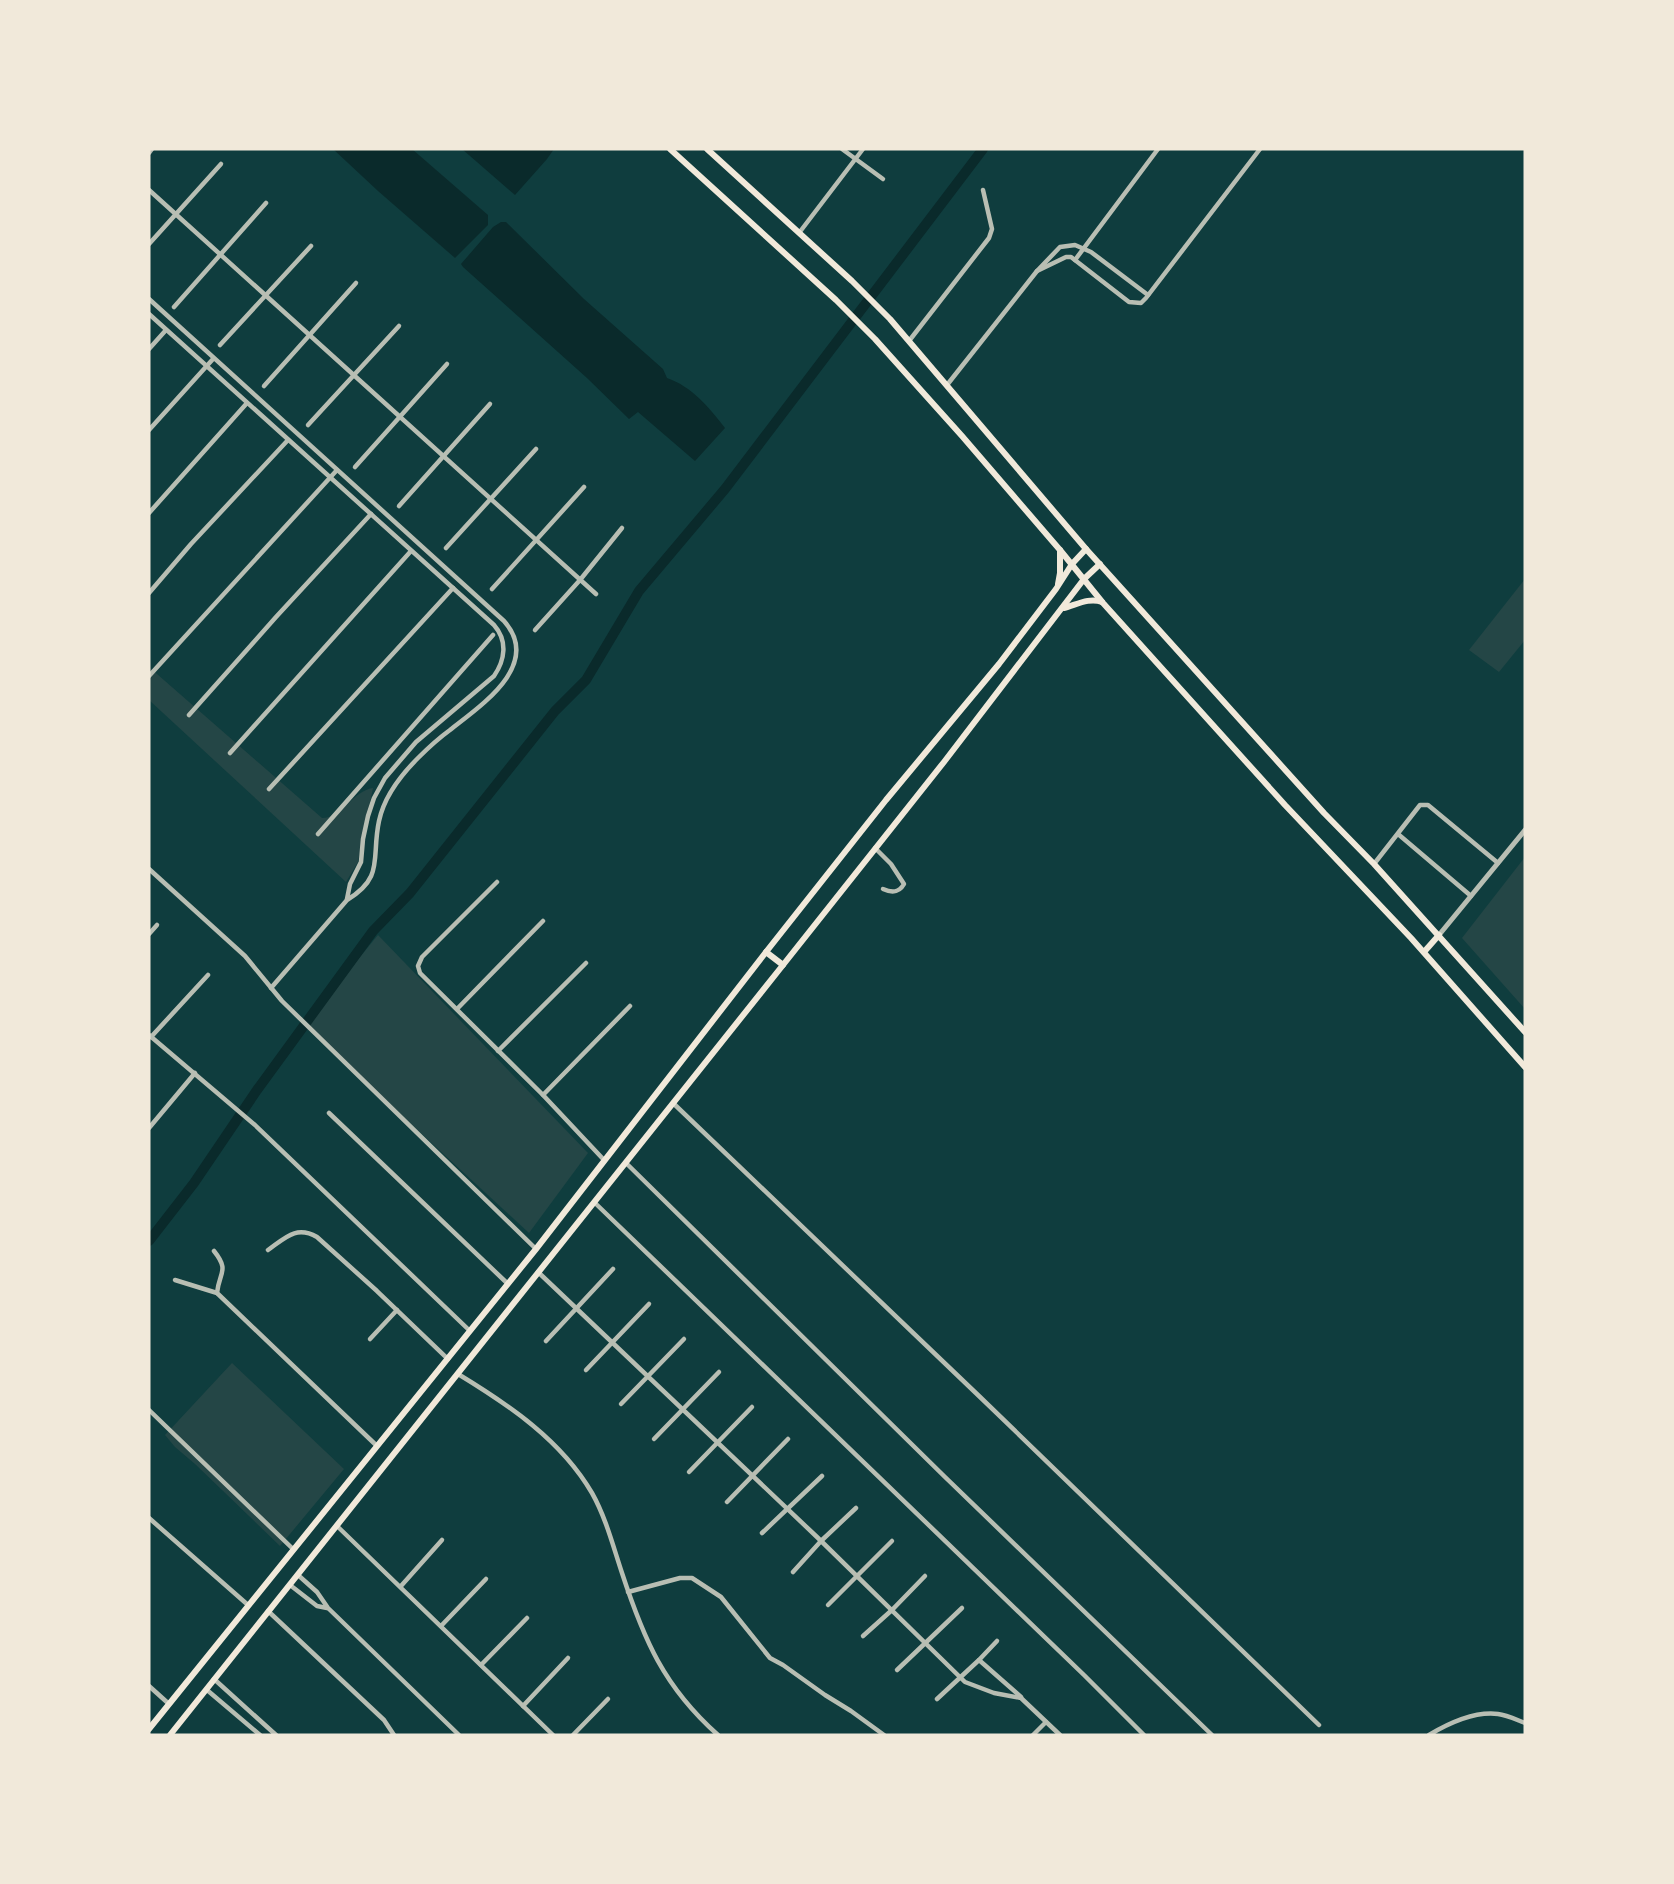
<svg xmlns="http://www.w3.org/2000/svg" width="1674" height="1884" viewBox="0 0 1674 1884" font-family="Barlow,sans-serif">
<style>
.green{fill:#244646}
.water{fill:#0a2a2b}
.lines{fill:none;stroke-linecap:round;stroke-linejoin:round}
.canal{stroke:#0a2a2b;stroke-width:10}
.minor{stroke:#b8beb3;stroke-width:4.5}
.tertiary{stroke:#b8beb3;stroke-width:5}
.secondary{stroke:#f1e9da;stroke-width:6}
</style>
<rect width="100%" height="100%" fill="#0f3d3e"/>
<g class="green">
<path d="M1525,579V640L1499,672L1469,650Z"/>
<path d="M149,667L322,818C343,818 352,791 373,788L358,862L346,882L149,700Z"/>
<path d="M1525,857V1009L1462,938Z"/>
<path d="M378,935L588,1153L529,1233L304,1025Z"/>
<path d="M232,1363L344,1469L280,1546L195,1464L175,1447L165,1435Z"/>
</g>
<g class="water">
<path d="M333,149H412L488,215V225L455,258L378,191Z"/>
<path d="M462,149H554L547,159L515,195Z"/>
<path d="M501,222H506L584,299L663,369L667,378C691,386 710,408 725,428L695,461L638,412L629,419L587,378L463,267L461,264L493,227Z"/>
</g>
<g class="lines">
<path class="canal" d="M149,1241L194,1183L257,1090L373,931L410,893L555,711L586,680L639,591L725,489L983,149"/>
<g class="minor">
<path d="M842,149L883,179"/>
<path d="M149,153L152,149"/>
<path d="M149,190L596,594"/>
<path d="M799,233L863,149"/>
<path d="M149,244L221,164"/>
<path d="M1075,260L1158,149"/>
<path d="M1037,271L1066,257H1071L1129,302L1141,303L1146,298L1260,149"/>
<path d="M149,299L504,621C543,665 480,706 450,730C439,738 428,748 418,758C401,775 384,797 379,821C371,858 385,877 347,900L271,988"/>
<path d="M174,307L266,203"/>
<path d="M149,314L494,625C508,641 505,660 494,676L416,742L385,778L374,798L368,816L363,839L361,862L350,884L347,899"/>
<path d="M909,341L989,238L992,229L983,190"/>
<path d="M220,345L311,246"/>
<path d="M149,349L166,330"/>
<path d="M947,385L1037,271L1060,247L1075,245L1091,252L1148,295"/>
<path d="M264,386L356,283"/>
<path d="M308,425L399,326"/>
<path d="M149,430L213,359"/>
<path d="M355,467L447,364"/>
<path d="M399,506L490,404"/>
<path d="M149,513L247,403"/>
<path d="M446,548L536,449"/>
<path d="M492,589L584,487"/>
<path d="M149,593L191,544L288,440"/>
<path d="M535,630L580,580L622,528"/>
<path d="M149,676L337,470"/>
<path d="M189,715L276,617L371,514"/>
<path d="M230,753L411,551"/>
<path d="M269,789L453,588"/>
<path d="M318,834L493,635"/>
<path d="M1398,834L1471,896"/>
<path d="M875,848L891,864L904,884C899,893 892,893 883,889"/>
<path d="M1374,864L1420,805H1428L1498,863"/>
<path d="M149,869L245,956L282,1001L536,1249"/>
<path d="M497,882L422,957L418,966L420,973L543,1095L604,1160"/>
<path d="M149,934L157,925"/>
<path d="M457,1009L543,921"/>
<path d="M149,1035L255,1125L470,1331"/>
<path d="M151,1037L208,975"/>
<path d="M498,1051L586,963"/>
<path d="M543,1095L630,1006"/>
<path d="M673,1103L979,1396L1319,1725"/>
<path d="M329,1113L508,1284"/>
<path d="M149,1128L195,1073"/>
<path d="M626,1163L945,1477L1212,1735"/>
<path d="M594,1202L1084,1675L1144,1735"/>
<path d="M268,1250C285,1238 296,1225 317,1237L377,1291L448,1359"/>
<path d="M214,1251C230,1271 219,1272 217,1293L377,1446"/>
<path d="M538,1272L817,1537L965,1682L994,1693L1021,1698L1060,1735"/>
<path d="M175,1280L217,1293"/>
<path d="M370,1339L397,1310"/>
<path d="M546,1341L613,1269"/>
<path d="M586,1370L649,1304"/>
<path d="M458,1374C509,1405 561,1440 592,1493C606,1518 613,1546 622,1573C644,1640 664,1687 718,1735"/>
<path d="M621,1404L684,1339"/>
<path d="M149,1410L293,1549"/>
<path d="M654,1439L719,1372"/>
<path d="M689,1472L752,1407"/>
<path d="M727,1502L788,1439"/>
<path d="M149,1518L248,1605"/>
<path d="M337,1526L553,1735"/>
<path d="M762,1533L822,1476"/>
<path d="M793,1572L821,1541L856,1508"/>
<path d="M298,1575L317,1592L328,1608L459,1735"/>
<path d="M290,1585L317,1606L327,1608"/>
<path d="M401,1586L442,1540"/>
<path d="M628,1592L680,1578H692L721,1597L770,1658L783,1665L825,1695L851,1711L884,1735"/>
<path d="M828,1605L892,1541"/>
<path d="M268,1611L384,1720L394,1735"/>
<path d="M441,1626L486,1579"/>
<path d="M863,1636L892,1610L925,1576"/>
<path d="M979,1660L997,1641"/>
<path d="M481,1665L527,1618"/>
<path d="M897,1670L962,1608"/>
<path d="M214,1679L276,1735"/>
<path d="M149,1686L169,1704"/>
<path d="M207,1690L260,1735"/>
<path d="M937,1699L979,1660L1021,1697"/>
<path d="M523,1706L568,1658"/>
<path d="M573,1735L608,1699"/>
<path d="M1033,1735L1046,1722"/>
<path d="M1429,1735C1449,1723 1474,1711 1498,1714C1507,1715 1517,1720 1525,1723"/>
</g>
<path class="tertiary" d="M1439,935L1525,830"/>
<g class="secondary">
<path d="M670,149L836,300L875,339L962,436L1060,550L1103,603L1166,673L1285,805L1411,938L1525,1067"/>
<path d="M707,149L852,281L890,319L1086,549L1324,813L1374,864L1525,1032"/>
<path d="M1058,584L1060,573V550"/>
<path d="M1064,608C1076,605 1089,597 1102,602"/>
<path d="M766,952L783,965"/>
<path d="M1424,952L1439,935"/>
<path d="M149,1729L536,1249L766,952L886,800L999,664L1056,589L1072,564L1086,549"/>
<path d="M170,1735L783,965L944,762L1084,579L1100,564"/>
</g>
</g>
<rect width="1674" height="1884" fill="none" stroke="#f1e9da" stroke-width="301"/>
</svg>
